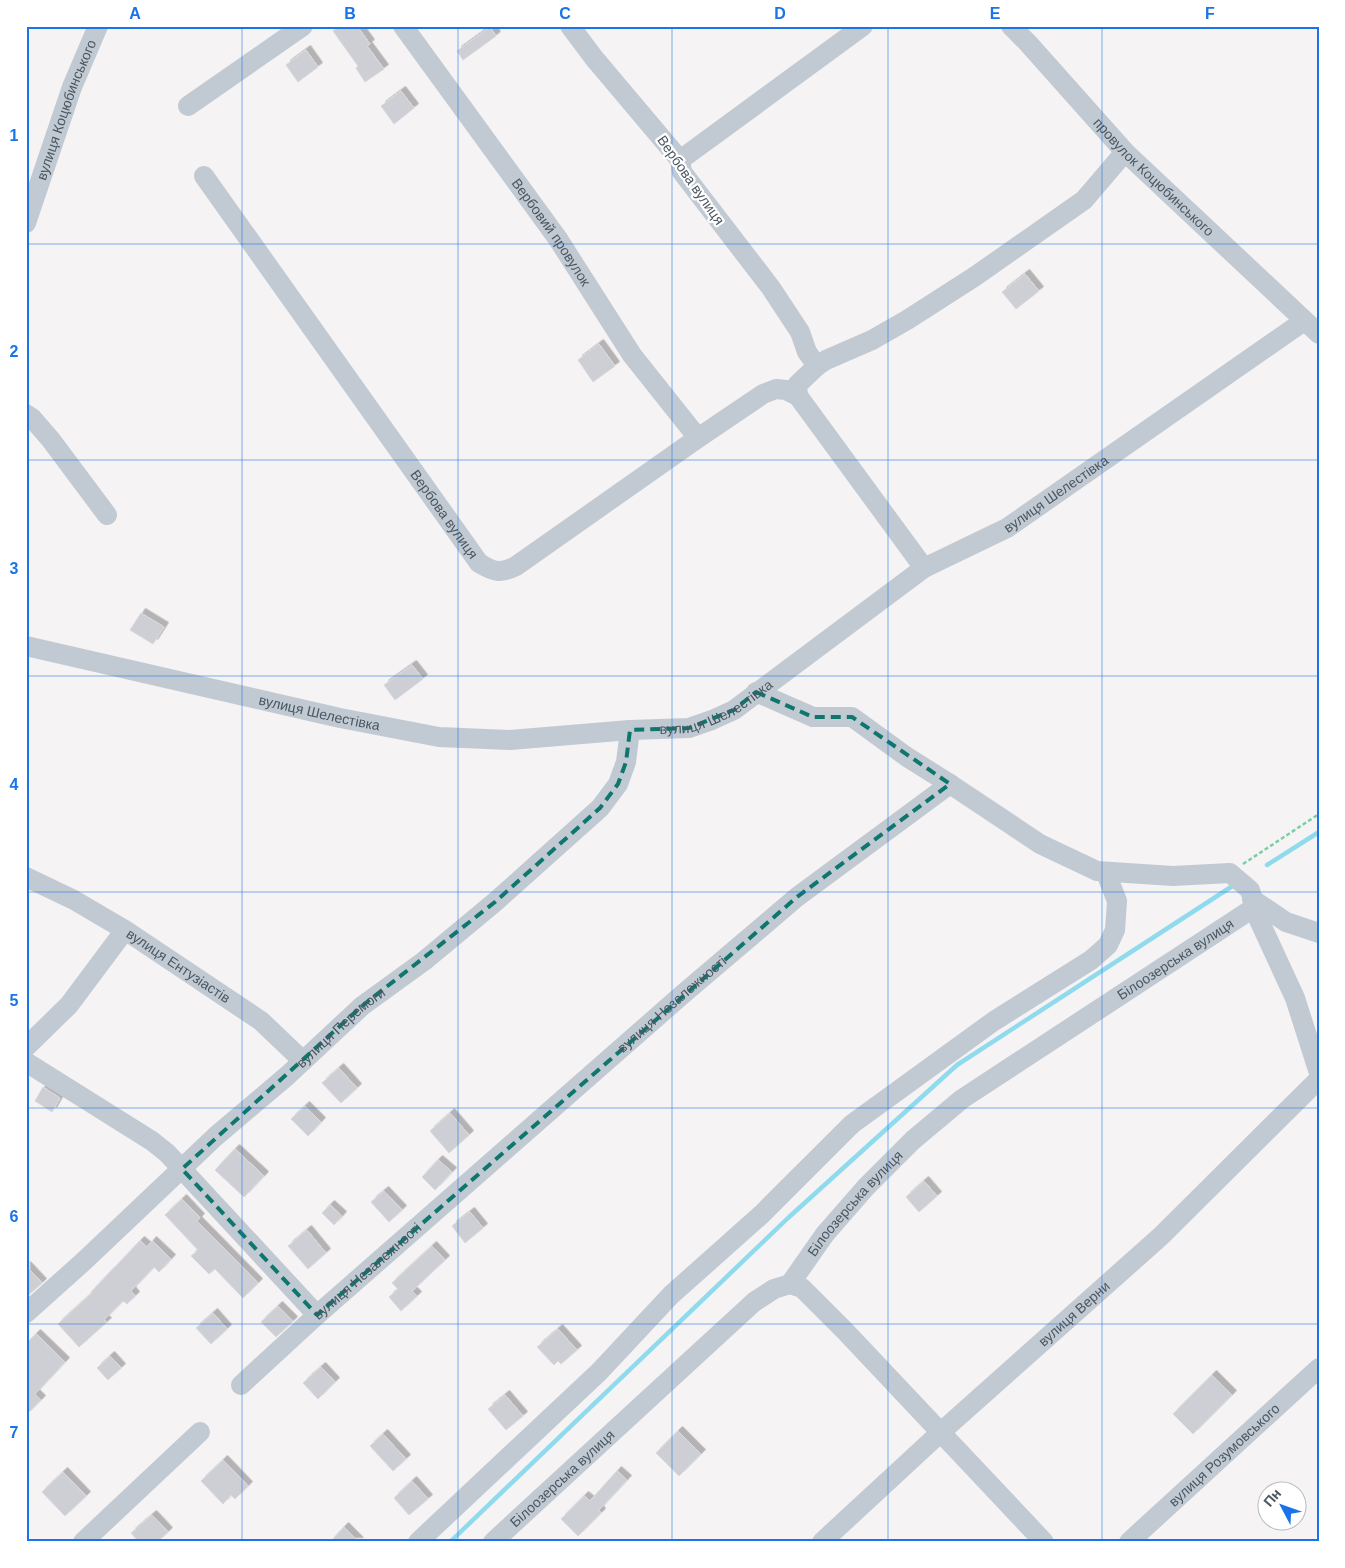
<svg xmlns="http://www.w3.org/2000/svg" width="1345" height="1568" viewBox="0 0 1345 1568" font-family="Helvetica,sans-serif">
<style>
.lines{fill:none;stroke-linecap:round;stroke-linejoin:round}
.stream{stroke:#90daee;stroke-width:4.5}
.building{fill:#cdcfd5;stroke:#d7d9de;filter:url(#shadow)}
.path{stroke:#7ad0a6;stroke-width:2.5;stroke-dasharray:4 2.5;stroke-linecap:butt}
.minor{stroke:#c1cad2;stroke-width:20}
.marked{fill:none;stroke:#0f766e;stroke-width:4;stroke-dasharray:10 6;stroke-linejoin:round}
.grid{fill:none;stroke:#1a73e8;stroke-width:1;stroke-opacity:0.55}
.labels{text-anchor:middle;stroke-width:4.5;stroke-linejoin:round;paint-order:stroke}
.street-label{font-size:14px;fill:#4a5661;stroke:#fff}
.neatline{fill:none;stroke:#1a73e8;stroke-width:2}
.grid-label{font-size:16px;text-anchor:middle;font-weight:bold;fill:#1a73e8}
</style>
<defs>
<filter id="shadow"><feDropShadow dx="4.5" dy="-4.5" stdDeviation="0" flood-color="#0004"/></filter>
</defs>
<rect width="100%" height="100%" fill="#f5f3f3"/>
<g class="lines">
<g class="stream">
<path d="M1267,865L1319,832"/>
<path d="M450,1542L788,1218L957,1065L1231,887"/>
</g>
</g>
<g class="building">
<path d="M340,26H357L370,44L367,46L384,69L365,82L356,68L358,66L333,31Z"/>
<path d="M490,27L496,36L463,60L457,51Z"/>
<path d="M306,50L318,67L298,82L286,65Z"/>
<path d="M401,91L414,108L394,124L381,106Z"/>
<path d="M1025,274L1039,291L1016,309L1002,292Z"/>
<path d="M599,344L615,366L593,382L578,360Z"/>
<path d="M141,613L164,627L153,644L130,630Z"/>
<path d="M412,665L423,679L395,700L384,685Z"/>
<path d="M339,1068L357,1088L341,1103L322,1083Z"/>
<path d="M43,1087L60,1098L52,1112L35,1101Z"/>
<path d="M305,1106L321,1122L308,1136L291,1119Z"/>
<path d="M450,1113L469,1135L449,1153L430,1131Z"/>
<path d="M235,1149L264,1176L244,1197L215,1170Z"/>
<path d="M438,1160L452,1172L435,1190L422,1177Z"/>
<path d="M924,1181L937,1196L919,1212L906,1197Z"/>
<path d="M384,1191L402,1210L389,1222L371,1202Z"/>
<path d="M182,1199L200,1218L197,1221L258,1283L243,1298L215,1269L209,1274L191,1256L198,1250L165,1215Z"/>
<path d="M330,1205L342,1216L334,1225L322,1213Z"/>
<path d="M470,1212L483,1228L465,1243L452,1226Z"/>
<path d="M307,1230L326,1253L308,1269L288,1246Z"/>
<path d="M140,1241L147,1247L152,1241L171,1259L159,1272L154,1267L131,1291L135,1296L127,1304L123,1301L104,1320L107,1322L79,1347L58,1324L92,1293L91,1292Z"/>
<path d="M432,1246L445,1260L412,1291L417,1296L401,1311L389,1297L398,1289L392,1283Z"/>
<path d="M26,1266L42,1283L26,1297Z"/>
<path d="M278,1306L293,1321L276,1337L261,1322Z"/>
<path d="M213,1313L227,1329L211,1344L196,1328Z"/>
<path d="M558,1329L577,1350L561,1364L558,1361L554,1365L537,1347Z"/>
<path d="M36,1334L65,1362L35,1394L41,1400L26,1415V1344Z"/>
<path d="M110,1356L121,1368L108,1380L97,1368Z"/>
<path d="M321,1367L335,1382L318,1399L303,1383Z"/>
<path d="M1212,1375L1232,1395L1193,1434L1173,1414Z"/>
<path d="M505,1395L523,1416L506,1430L488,1409Z"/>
<path d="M678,1431L701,1454L679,1476L656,1453Z"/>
<path d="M383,1434L406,1459L393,1471L370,1446Z"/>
<path d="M223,1460L248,1486L235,1499L231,1495L223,1504L201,1481Z"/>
<path d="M617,1471L627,1480L599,1510L601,1513L578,1536L561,1519L584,1496L590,1501Z"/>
<path d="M63,1472L86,1496L65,1516L42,1492Z"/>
<path d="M412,1481L428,1499L409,1515L394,1498Z"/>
<path d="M152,1515L168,1532L157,1542H139L131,1533Z"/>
<path d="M344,1527L359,1542H330Z"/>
</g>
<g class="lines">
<path class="path" d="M1243,864L1319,814"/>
<g class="minor">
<path id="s1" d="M403,26L558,239L632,355L698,438"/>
<path d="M570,26L594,58L680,160L682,172L771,288L800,332L807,352L817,366"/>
<path id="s2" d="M1011,26L1027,42L1125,152L1319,334"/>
<path d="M188,106L303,26"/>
<path d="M680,160L863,26"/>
<path id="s3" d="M204,176L479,563C494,572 500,574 516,566L698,438L763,394L776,389L786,390L798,396L797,385L817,366L826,360L872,340L907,320L974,277L1084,200L1125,152"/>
<path id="s4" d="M26,223L72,87L98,26"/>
<path d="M798,396L924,568"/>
<path d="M26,414L32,418L51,440L107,515"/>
<path id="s5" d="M26,646L340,718L439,737L510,740L630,730L689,728L712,720L734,710L924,568L1007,528L1304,321"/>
<path d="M950,784L1040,844L1097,871L1173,876L1230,873L1250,890L1259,920L1295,998L1319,1073"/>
<path d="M26,877L74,900L125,930"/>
<path d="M1252,899L1286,922L1319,933"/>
<path id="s6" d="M26,1047L69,1005L125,930L261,1021L303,1061"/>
<path d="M26,1062L152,1141L167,1153L317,1315"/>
<path d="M790,1284L802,1288L846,1332L1044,1542"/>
<path id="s7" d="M26,1313L83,1262L216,1136L288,1075L362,1006L424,961L495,902L600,808L618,784L626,762L630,730"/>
<path id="s8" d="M241,1385L317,1315L683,994L797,897L950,784L907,757L852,717H813L756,692"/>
<path d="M83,1542L200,1432"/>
<path d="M418,1542L599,1372L671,1295L762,1214L852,1124L994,1021L1091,960L1108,945L1115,930L1117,901L1106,873"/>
<path id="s9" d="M493,1542L754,1302L774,1289L790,1284L825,1234L866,1187L913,1140L962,1099L1255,907"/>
<path id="s10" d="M822,1542L941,1432L1161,1236L1319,1079"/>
<path id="s11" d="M1129,1542L1319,1368"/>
</g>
</g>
<path class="marked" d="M756,692L813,717H852L950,784L797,897L317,1315L182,1169L362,1006L495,902L600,808L618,784L626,762L630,730L689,728L734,710Z"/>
<path class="grid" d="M242,26V1542M458,26V1542M672,26V1542M888,26V1542M1102,26V1542M26,244H1319M26,460H1319M26,676H1319M26,892H1319M26,1108H1319M26,1324H1319"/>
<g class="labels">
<g class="street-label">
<text dy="5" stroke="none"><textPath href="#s4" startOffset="120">вулиця Коцюбинського</textPath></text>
<text dy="5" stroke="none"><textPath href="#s2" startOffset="208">провулок Коцюбинського</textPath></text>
<text transform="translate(691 180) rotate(55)" y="5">Вербова вулиця</text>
<text dy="5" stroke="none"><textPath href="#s1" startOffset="254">Вербовий провулок</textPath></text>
<text dy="5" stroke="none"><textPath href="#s5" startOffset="1111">вулиця Шелестівка</textPath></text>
<text dy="5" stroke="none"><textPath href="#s3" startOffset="415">Вербова вулиця</textPath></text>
<text dy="5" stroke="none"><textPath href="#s5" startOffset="706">вулиця Шелестівка</textPath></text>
<text dy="5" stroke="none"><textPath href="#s5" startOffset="301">вулиця Шелестівка</textPath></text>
<text dy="5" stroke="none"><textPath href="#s9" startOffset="904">Білоозерська вулиця</textPath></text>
<text dy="5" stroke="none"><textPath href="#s6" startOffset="218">вулиця Ентузіастів</textPath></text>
<text dy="5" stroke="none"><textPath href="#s8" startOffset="575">вулиця Незалежності</textPath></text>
<text dy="5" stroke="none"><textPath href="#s7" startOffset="425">вулиця Перемоги</textPath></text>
<text dy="5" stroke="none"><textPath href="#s9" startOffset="499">Білоозерська вулиця</textPath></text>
<text dy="5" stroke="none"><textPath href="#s8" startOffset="170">вулиця Незалежності</textPath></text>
<text dy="5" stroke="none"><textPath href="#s10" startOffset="340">вулиця Верни</textPath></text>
<text dy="5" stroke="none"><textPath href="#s11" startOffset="129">вулиця Розумовського</textPath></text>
<text dy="5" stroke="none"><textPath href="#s9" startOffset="94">Білоозерська вулиця</textPath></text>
</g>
</g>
<rect width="1345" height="1568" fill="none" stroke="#ffffff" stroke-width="55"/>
<g transform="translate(1282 1506) rotate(311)"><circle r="24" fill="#ffffff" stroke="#b7bbc0"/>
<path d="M0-4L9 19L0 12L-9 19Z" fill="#1a73e8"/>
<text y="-8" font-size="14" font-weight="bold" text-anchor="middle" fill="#4a5661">Пн</text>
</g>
<rect x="28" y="28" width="1290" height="1512" class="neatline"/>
<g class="grid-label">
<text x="135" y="19">A</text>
<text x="350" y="19">B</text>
<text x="565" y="19">C</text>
<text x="780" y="19">D</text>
<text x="995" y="19">E</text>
<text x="1210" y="19">F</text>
<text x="14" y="141">1</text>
<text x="14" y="357">2</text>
<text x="14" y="574">3</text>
<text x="14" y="790">4</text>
<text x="14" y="1006">5</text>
<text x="14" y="1222">6</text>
<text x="14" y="1438">7</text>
</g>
</svg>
